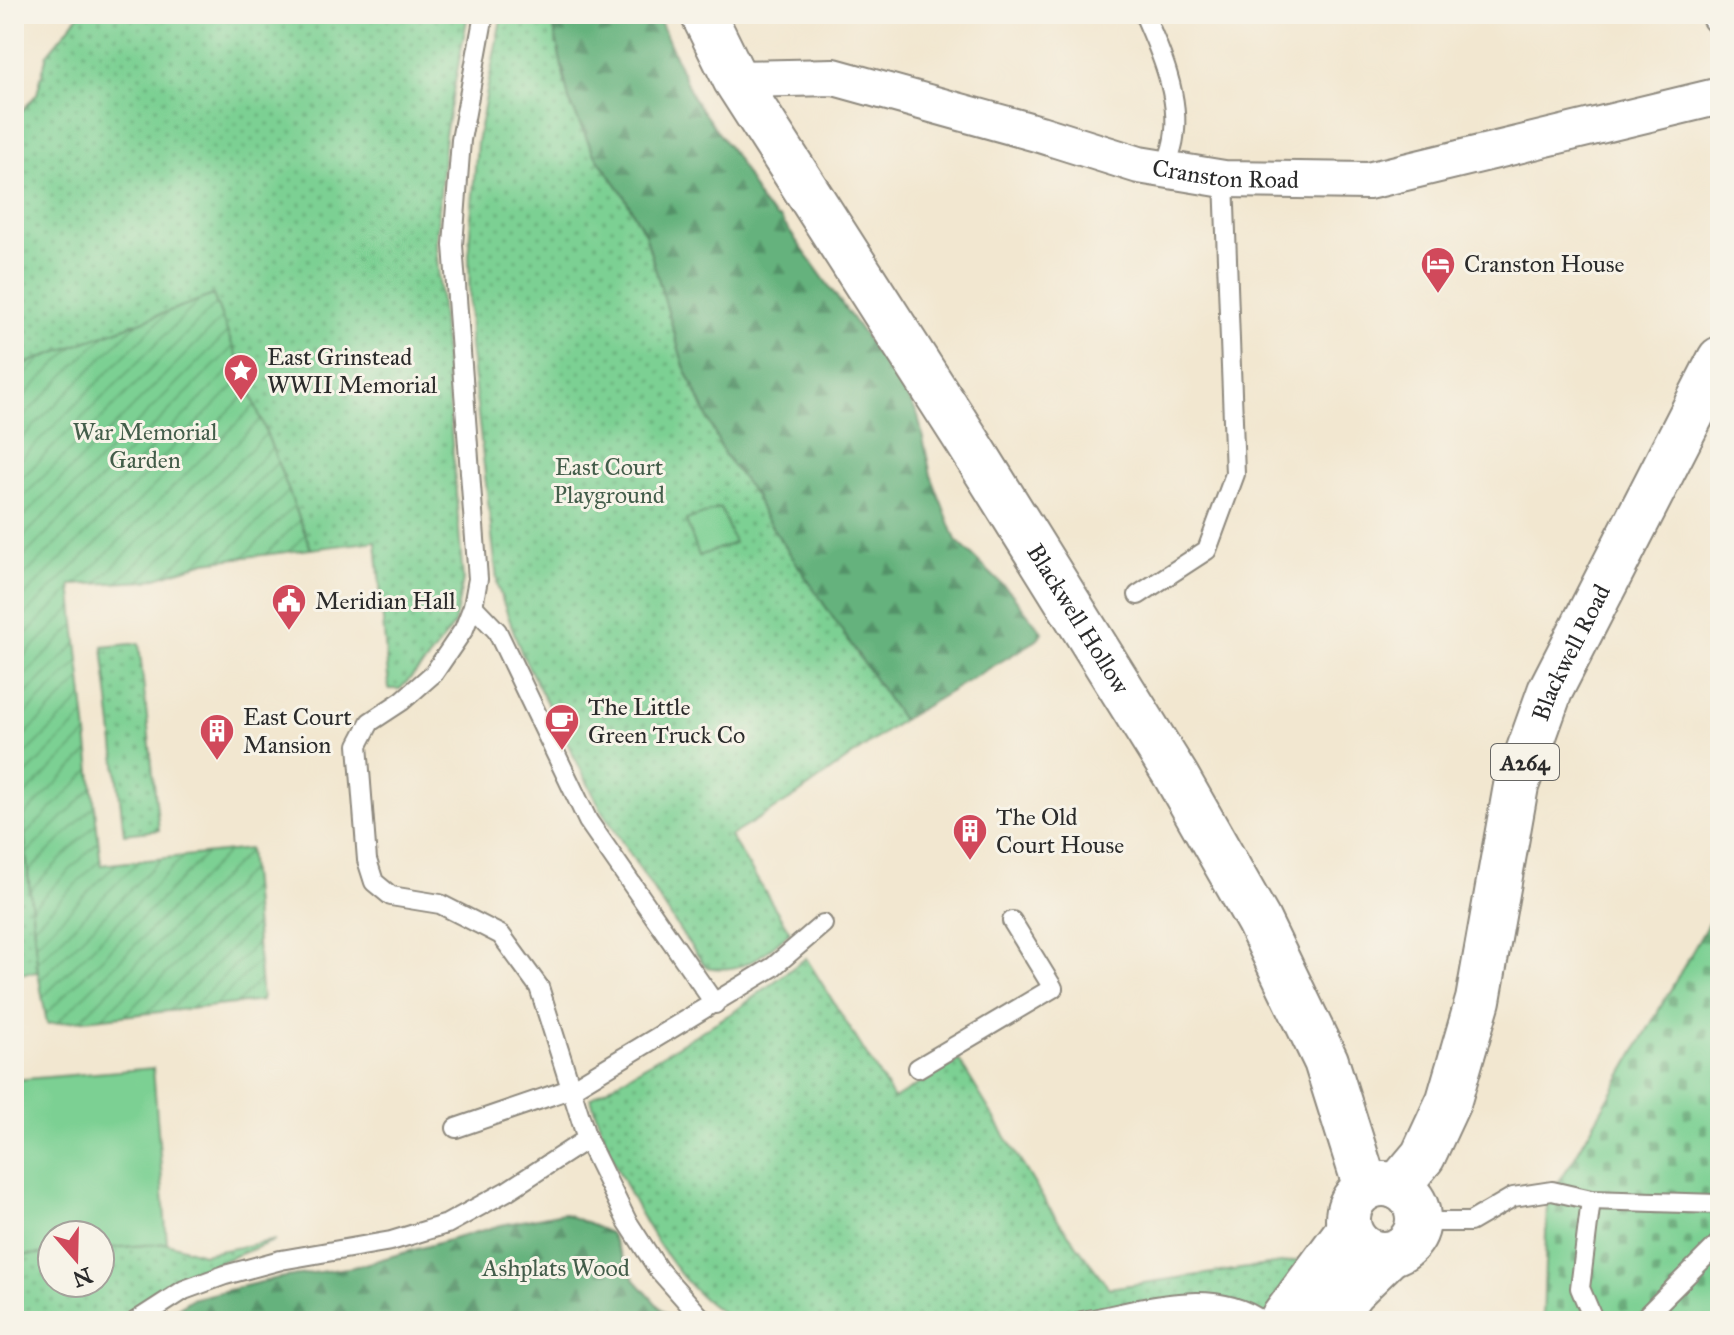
<svg xmlns="http://www.w3.org/2000/svg" width="1734" height="1335" viewBox="0 0 1734 1335" font-family="'IM FELL Great Primer',serif">
<style>
.grass{fill:url(#grass-dots);stroke:#547e5f;stroke-width:2}
.forest{fill:url(#forest-firs);stroke:#486e54;stroke-width:2}
.cemetery{fill:url(#cemetery-stones);stroke:#547e5f;stroke-width:2}
.garden{fill:url(#garden-furrows);stroke:#547e5f;stroke-width:2}
.pitch{fill:#7cd093;stroke:#547e5f;stroke-width:2}
.lines{fill:none;stroke-linecap:round;stroke-linejoin:round}
.service-casing{stroke:#8e897e;stroke-width:22}
.minor-casing{stroke:#8e897e;stroke-width:40}
.secondary-casing{stroke:#8e897e;stroke-width:48}
.primary-casing{stroke:#8e897e;stroke-width:48}
.service{stroke:#fff;stroke-width:18}
.minor{stroke:#fff;stroke-width:36}
.secondary{stroke:#fff;stroke-width:44}
.primary{stroke:#fff;stroke-width:44}
.labels{text-anchor:middle;stroke-width:6;stroke-linejoin:round;paint-order:stroke}
.shield{fill:#f7f3e8;stroke:#686764;stroke-width:2}
.shield-label{font-size:22px;font-weight:bold;fill:#2b2b2b}
.street-label{font-size:24px;fill:#2b2b2b;stroke:#f7f3e8}
.poi-label{font-size:24px;fill:#2b2b2b;stroke:#f7f3e8;text-anchor:start}
.park-label{font-size:24px;fill:#435d4a;stroke:#f7f3e8}
</style>
<defs>
<pattern id="grass-dots" width="8" height="8" patternUnits="userSpaceOnUse" patternTransform="scale(2)"><rect width="8" height="8" fill="#7cd093"/><path d="M2 2h.1M6 6h.1" fill="none" stroke="#66a978" stroke-width="1.8" stroke-linecap="round"/></pattern>
<pattern id="forest-firs" width="22" height="20" patternUnits="userSpaceOnUse" patternTransform="scale(2)"><rect width="22" height="20" fill="#65b27d"/><path d="M5 1l3.5 6h-7zM16 11l3.5 6h-7z" fill="#539167"/></pattern>
<pattern id="cemetery-stones" width="16" height="16" patternUnits="userSpaceOnUse" patternTransform="scale(2)"><rect width="16" height="16" fill="#7cd093"/><path d="M2 7V4a2 2 0 0 1 4 0v3zM10 15v-3a2 2 0 0 1 4 0v3z" fill="#66a978"/></pattern>
<pattern id="garden-furrows" width="10" height="10" patternUnits="userSpaceOnUse" patternTransform="scale(2)"><rect width="10" height="10" fill="#7cd093"/><path d="M-1 1l2-2M0 10L10 0M9 11l2-2" fill="none" stroke="#66a978"/></pattern>
</defs>
<rect width="100%" height="100%" fill="#f7f3e8"/>
<filter id="ink" filterUnits="userSpaceOnUse"><feTurbulence type="fractalNoise" baseFrequency=".0125" numOctaves="2"/><feDisplacementMap in="SourceGraphic" scale="16" xChannelSelector="R" yChannelSelector="G"/><feConvolveMatrix kernelMatrix="1 2 1 2 8 2 1 2 1" color-interpolation-filters="sRGB"/></filter>
<filter id="wash" filterUnits="userSpaceOnUse"><feTurbulence type="fractalNoise" baseFrequency=".006" numOctaves="4" result="noise"/><feDisplacementMap in="SourceGraphic" scale="32" xChannelSelector="R" yChannelSelector="G"/><feGaussianBlur stdDeviation="1.8" result="paint"/><feColorMatrix in="noise" values="0 0 0 0 0 0 0 0 0 0 0 0 0 0 0 0 0 1.4 0 .05"/><feComposite in="paint" operator="in"/></filter>
<g filter="url(#wash)">
<rect width="100%" height="100%" fill="#f2e7d0"/>
<g class="grass">
<path d="M80,14H468L445,135L436,244L463,580L454,625L426,662L400,689H389L376,541L311,549L213,296L14,368V120L37,94L47,54Z"/>
<path d="M502,14H551L569,100L593,152L622,192L645,234L684,366L724,454L756,497L762,512L902,720L796,796L730,836L790,932C763,955 744,975 706,967L684,937L602,811L522,654L498,588L470,345L469,245L477,142Z"/>
<path d="M139,643L159,830L124,834L103,647Z"/>
<path d="M14,731L38,972L14,974Z"/>
<path d="M806,958L894,1099L959,1060L1049,1208L1109,1288L1309,1259L1269,1321H738C671,1294 610,1165 591,1098L735,1011Z"/>
<path d="M276,1240L204,1268L152,1297L118,1321H14V1255L52,1253V1283H100V1249L167,1243L203,1254Z"/>
</g>
<g class="forest">
<path d="M551,14H657L693,98L736,157L762,204L777,218H780L905,392L918,415L931,475L956,540L1011,593L1042,632L1037,640L902,720L762,512L756,497L724,454L684,366L645,234L622,192L593,152L569,100Z"/>
<path d="M563,1213L610,1233L634,1279L672,1321H159L191,1299L278,1278L354,1267L501,1225Z"/>
</g>
<path class="cemetery" d="M1720,903V1321H1543L1547,1205L1552,1191L1572,1162Z"/>
<path class="garden" d="M213,295L311,549L205,562L147,581L71,585L101,865L249,849L262,1001L47,1024L38,972L14,731V368Z"/>
<g class="pitch">
<path d="M721,508L734,543L699,556L686,520Z"/>
<path d="M153,1068L167,1243L100,1249V1235H52V1253L14,1256V1080Z"/>
</g>
</g>
<g filter="url(#ink)">
<g class="lines">
<defs>
<g id="service">
<path d="M484,14L461,140L453,245L478,579L473,606L464,629L434,673L402,701L370,722L358,745L367,860L374,882L391,896L440,904L501,935L539,987L587,1139L627,1221L658,1269L704,1321"/>
<path d="M1144,14C1160,50 1181,98 1174,138C1173,148 1168,159 1165,169"/>
<path d="M1138,595L1207,550L1235,474L1224,179"/>
<path d="M473,606L497,631L588,821L715,1004"/>
<path d="M918,1068L1053,988L1012,921"/>
<path d="M456,1128L573,1088L773,967L823,924"/>
<path d="M1591,1200L1580,1288L1594,1321"/>
<path d="M1418,1222H1470L1513,1197L1552,1191L1591,1200L1717,1204L1720,1207"/>
<path d="M136,1321L184,1290L225,1275L281,1260L391,1241L447,1224L507,1191L587,1139"/>
<path d="M1082,1321C1139,1311 1211,1284 1262,1321"/>
<path d="M1641,1321L1720,1242"/>
</g>
<g id="minor">
<path d="M1719,14L1720,16"/>
<path id="s1" d="M735,79L834,77L1040,134L1139,165L1224,179L1368,181L1720,96"/>
</g>
<g id="secondary">
<path id="s2" d="M703,14L735,79L968,442L1176,776L1258,920L1326,1061L1366,1188"/>
</g>
<g id="primary">
<circle cx="1383" cy="1219" r="35"/>
<path id="s3" d="M1397,1187L1423,1156L1449,1100L1478,1000L1516,786L1550,691L1720,359"/>
<path d="M1281,1321L1349,1229"/>
<path d="M1330,1321L1352,1291L1390,1254"/>
</g>
</defs>
<use href="#service" class="service-casing"/>
<use href="#minor" class="minor-casing"/>
<use href="#secondary" class="secondary-casing"/>
<use href="#primary" class="primary-casing"/>
<use href="#service" class="service"/>
<use href="#minor" class="minor"/>
<use href="#secondary" class="secondary"/>
<use href="#primary" class="primary"/>
</g>
</g>
<defs>
<symbol id="hotel-pin" viewBox="-11 -11 22 30"><path d="M0 17L-7.5 6A9.5 9.5 0 1 1 7.5 6Z" fill="#d1495b" stroke="#f7f3e8"/><path d="M-6-4.5h1.5V1H6V5H4.5V3h-9V5H-6ZM-4 0a1.8 1.8 0 1 1 3.6 0ZM.5 0V-2.5h3Q6-2.5 6 0Z" fill="#fff"/></symbol>
<symbol id="sight-pin" viewBox="-11 -11 22 30"><path d="M0 17L-7.5 6A9.5 9.5 0 1 1 7.5 6Z" fill="#d1495b" stroke="#f7f3e8"/><path d="M0-6L1.8-2.2L6-1.7L2.9 1.2L3.7 5.4L0 3.3L-3.7 5.4L-2.9 1.2L-6-1.7L-1.8-2.2Z" fill="#fff"/></symbol>
<symbol id="civic-pin" viewBox="-11 -11 22 30"><path d="M0 17L-7.5 6A9.5 9.5 0 1 1 7.5 6Z" fill="#d1495b" stroke="#f7f3e8"/><path d="M-.6-6.5H3V-4.5H.6V-3L4-1V1h2V6H-6V1h2V-1L-.6-3ZM-1.2 2.5V6h2.4V2.5Z" fill="#fff"/></symbol>
<symbol id="cafe-pin" viewBox="-11 -11 22 30"><path d="M0 17L-7.5 6A9.5 9.5 0 1 1 7.5 6Z" fill="#d1495b" stroke="#f7f3e8"/><path d="M-5.5-4.5H6V0H3Q3 3.5 0 3.5H-2.5Q-5.5 3.5-5.5 0ZM3-3.2v2h1.7v-2ZM-6 4.5H4V6H-6Z" fill="#fff"/></symbol>
<symbol id="building-pin" viewBox="-11 -11 22 30"><path d="M0 17L-7.5 6A9.5 9.5 0 1 1 7.5 6Z" fill="#d1495b" stroke="#f7f3e8"/><path d="M-4-6H4V6H1V3H-1V6H-4ZM-2.5-4.3h1.7v1.8h-1.7ZM.8-4.3h1.7v1.8H.8ZM-2.5-1h1.7V.8h-1.7ZM.8-1h1.7V.8H.8Z" fill="#fff"/></symbol>
</defs>
<g fill-rule="evenodd">
<use href="#hotel-pin" x="1418" y="244" width="40" height="54"/>
<use href="#sight-pin" x="221" y="351" width="40" height="54"/>
<use href="#civic-pin" x="269" y="581" width="40" height="54"/>
<use href="#cafe-pin" x="542" y="701" width="40" height="54"/>
<use href="#building-pin" x="197" y="711" width="40" height="54"/>
<use href="#building-pin" x="950" y="811" width="40" height="54"/>
</g>
<g class="labels">
<rect class="shield" x="1491" y="744" width="68" height="36" rx="6"/>
<g class="shield-label">
<text x="1525" y="770">A264</text>
</g>
<g class="street-label">
<text dy="8" stroke="none"><textPath href="#s1" startOffset="504">Cranston Road</textPath></text>
<text dy="8" stroke="none"><textPath href="#s2" startOffset="712">Blackwell Hollow</textPath></text>
<text dy="8" stroke="none"><textPath href="#s3" startOffset="568">Blackwell Road</textPath></text>
</g>
<g class="poi-label">
<text x="1464" y="272">Cranston House</text>
<text x="267" y="365">East Grinstead<tspan x="267" dy="28">WWII Memorial</tspan></text>
<text x="315" y="609">Meridian Hall</text>
<text x="588" y="715">The Little<tspan x="588" dy="28">Green Truck Co</tspan></text>
<text x="243" y="725">East Court<tspan x="243" dy="28">Mansion</tspan></text>
<text x="996" y="825">The Old<tspan x="996" dy="28">Court House</tspan></text>
</g>
<g class="park-label">
<text x="145" y="440">War Memorial<tspan x="145" dy="28">Garden</tspan></text>
<text x="609" y="475">East Court<tspan x="609" dy="28">Playground</tspan></text>
<text x="556" y="1276">Ashplats Wood</text>
</g>
</g>
<rect width="1734" height="1335" fill="none" stroke="#f7f3e8" stroke-width="48"/>
<g transform="translate(76 1259) rotate(160)"><circle r="38" fill="#f7f3e8" stroke="#a5a39c" stroke-width="2"/>
<path d="M0-6L14 30L0 20L-14 30Z" fill="#d1495b"/>
<text y="-12" font-size="22" font-weight="bold" text-anchor="middle" fill="#2b2b2b">N</text>
</g>
</svg>
